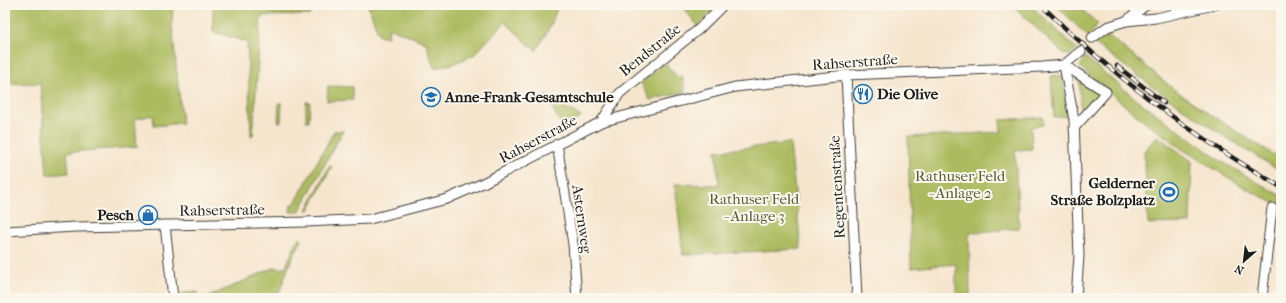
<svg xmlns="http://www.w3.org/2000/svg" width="1286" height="303" viewBox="0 0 1286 303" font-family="'IM FELL French Canon',serif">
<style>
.green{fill:#acbb5e;stroke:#646c3d}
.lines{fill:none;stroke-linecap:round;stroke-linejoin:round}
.minor-tunnel{stroke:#cabdaa;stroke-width:9;stroke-dasharray:9 4.5;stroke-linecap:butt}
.minor-casing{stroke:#3d3a37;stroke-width:11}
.minor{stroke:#fff;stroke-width:9}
.rail-casing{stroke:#1c1c1c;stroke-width:4.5}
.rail{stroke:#fbf7ec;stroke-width:3;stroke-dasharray:9;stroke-linecap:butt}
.labels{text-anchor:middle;stroke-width:4;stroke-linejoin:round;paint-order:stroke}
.street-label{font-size:15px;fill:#1c1c1c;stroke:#fbf7ec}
.poi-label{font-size:15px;font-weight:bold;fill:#1c1c1c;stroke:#fbf7ec;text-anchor:start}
.park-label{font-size:15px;fill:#565c36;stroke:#fbf7ec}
</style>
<rect width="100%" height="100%" fill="#fbf7ec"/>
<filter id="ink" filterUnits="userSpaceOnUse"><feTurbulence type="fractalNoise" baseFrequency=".025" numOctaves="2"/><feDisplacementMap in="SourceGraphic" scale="8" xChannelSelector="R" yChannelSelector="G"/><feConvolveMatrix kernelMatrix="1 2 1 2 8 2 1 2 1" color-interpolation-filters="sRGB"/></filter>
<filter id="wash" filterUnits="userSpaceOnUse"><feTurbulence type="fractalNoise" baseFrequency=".012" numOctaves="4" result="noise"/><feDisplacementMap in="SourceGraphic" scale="16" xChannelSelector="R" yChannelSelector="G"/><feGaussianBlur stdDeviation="0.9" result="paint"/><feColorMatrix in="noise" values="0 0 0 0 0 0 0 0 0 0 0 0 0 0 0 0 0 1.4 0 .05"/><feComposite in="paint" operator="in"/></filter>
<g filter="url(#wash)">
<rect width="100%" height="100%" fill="#f6e5cd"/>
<g class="green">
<path d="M5,5H173L172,24L182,123L154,126L153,115L135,119L137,147L67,152L69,173L47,175L40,83L5,84Z"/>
<path d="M213,5H309L310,15L261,16L253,135L251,136L247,42L213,32Z"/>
<path d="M368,5H558L551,25L536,51L505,22L474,55L452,64L434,68L426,43L389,27L388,37L379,35Z"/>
<path d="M681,5H719L698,26Z"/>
<path d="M1012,5H1030L1077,49L1070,55H1065Z"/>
<path d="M1056,5H1077L1098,24L1088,37Z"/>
<path d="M1109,36L1175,90L1220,121L1281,159V171C1215,133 1155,89 1094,43Z"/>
<path d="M1085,57L1136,99L1218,159L1281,196V207L1247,189L1182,149L1135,114L1080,67Z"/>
<path d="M665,63L678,78L682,75L685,92L650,100L641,83Z"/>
<path d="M1063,75L1067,116L1054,117L1051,76Z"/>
<path d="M1079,78L1099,93L1081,115Z"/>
<path d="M328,86L352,87L353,100L327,101Z"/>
<path d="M545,95L580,116L581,117L563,128Z"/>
<path d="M306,102H310L309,121H306Z"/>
<path d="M279,103H282L281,122H278Z"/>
<path d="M1043,117V125L1031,127L1032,149L1015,150L1019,228L970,233L969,236L970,298H956V264L911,268L908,137L1001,132L1000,120Z"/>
<path d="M334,131H343L299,212H290L291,205L295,203Z"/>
<path d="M1157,136L1192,161L1190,223L1148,224L1144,151Z"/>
<path d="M790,143L801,249L683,255L675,184L719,185L716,151Z"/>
<path d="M332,166L309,210H307L329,167Z"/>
<path d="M299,237L302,240L292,258L277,298H206L275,267L280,269L286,266Z"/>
<path d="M197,292L198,298H177L176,294Z"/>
</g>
</g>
<g filter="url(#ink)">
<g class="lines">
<path class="minor-tunnel" d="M1081,51L1092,38"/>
<defs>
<g id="minor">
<path d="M1126,21L1156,18L1214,5"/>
<path d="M1092,38L1107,27L1126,21L1146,5"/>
<path d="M1064,65L1074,120L1079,256L1076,298"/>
<path d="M1064,65L1106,92L1074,128"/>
<path d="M846,75L857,298"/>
<path d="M601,122L620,93L699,29L723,5"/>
<path d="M557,144L573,244L577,298"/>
<path d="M165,225L173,298"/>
<path d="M5,231L76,227L306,222L370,219L447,199L483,183L601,122L735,87L846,75L1042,67L1064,65L1081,51"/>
<path d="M1262,298L1272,208"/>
</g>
</defs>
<use href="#minor" class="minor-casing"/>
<use href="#minor" class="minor"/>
<defs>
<g id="rail">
<path d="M1041,5C1113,76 1194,137 1281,187"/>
<path d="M1117,66L1164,103"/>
</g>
</defs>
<use href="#rail" class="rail-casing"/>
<use href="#rail" class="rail"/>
</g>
</g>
<defs>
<symbol id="restaurant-ring" viewBox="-11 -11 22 22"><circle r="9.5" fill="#fbf7ec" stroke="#1f6fb2" stroke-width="1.5"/><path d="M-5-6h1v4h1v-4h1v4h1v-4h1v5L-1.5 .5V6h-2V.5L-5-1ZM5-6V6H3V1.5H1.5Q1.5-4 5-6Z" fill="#1f6fb2"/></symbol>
<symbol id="school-ring" viewBox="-11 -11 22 22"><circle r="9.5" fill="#fbf7ec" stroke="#1f6fb2" stroke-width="1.5"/><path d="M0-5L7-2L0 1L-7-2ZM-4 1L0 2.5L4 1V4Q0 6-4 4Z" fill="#1f6fb2"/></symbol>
<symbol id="stadium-ring" viewBox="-11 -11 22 22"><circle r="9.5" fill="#fbf7ec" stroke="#1f6fb2" stroke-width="1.5"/><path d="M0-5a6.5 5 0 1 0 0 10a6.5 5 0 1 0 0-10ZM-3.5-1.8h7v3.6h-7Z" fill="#1f6fb2"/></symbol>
<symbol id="shop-ring" viewBox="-11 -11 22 22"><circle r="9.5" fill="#fbf7ec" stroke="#1f6fb2" stroke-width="1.5"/><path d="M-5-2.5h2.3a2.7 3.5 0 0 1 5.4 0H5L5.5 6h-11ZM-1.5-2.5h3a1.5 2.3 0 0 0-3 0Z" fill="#1f6fb2"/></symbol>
</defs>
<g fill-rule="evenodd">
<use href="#restaurant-ring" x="852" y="83" width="22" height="22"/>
<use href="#school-ring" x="420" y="86" width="22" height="22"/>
<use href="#stadium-ring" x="1158" y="181" width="22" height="22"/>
<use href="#shop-ring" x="137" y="204" width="22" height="22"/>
</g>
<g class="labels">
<g class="street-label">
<text transform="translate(650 50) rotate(-39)" y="5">Bendstraße</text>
<text transform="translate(855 62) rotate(-4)" y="5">Rahserstraße</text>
<text transform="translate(538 139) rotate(-28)" y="5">Rahserstraße</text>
<text transform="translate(837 187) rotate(-93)" y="5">Regentenstraße</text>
<text transform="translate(222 210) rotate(-1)" y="5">Rahserstraße</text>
<text transform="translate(582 219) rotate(82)" y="5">Asternweg</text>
</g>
<g class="poi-label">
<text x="877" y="99">Die Olive</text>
<text x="445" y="102">Anne-Frank-Gesamtschule</text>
<text x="1155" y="188" text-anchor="end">Gelderner<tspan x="1155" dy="17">Straße Bolzplatz</tspan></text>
<text x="134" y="220" text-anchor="end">Pesch</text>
</g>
<g class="park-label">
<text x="960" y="181">Rathuser Feld<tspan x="960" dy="17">- Anlage 2</tspan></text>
<text x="754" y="204">Rathuser Feld<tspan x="754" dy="17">- Anlage 3</tspan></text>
</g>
</g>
<rect width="1286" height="303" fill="none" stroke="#fbf7ec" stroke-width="20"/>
<g transform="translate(1244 261) rotate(208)" stroke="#fbf7ec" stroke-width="3" paint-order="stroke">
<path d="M0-3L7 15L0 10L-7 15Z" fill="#1c1c1c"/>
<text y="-6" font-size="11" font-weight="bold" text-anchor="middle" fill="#1c1c1c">N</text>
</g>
</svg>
